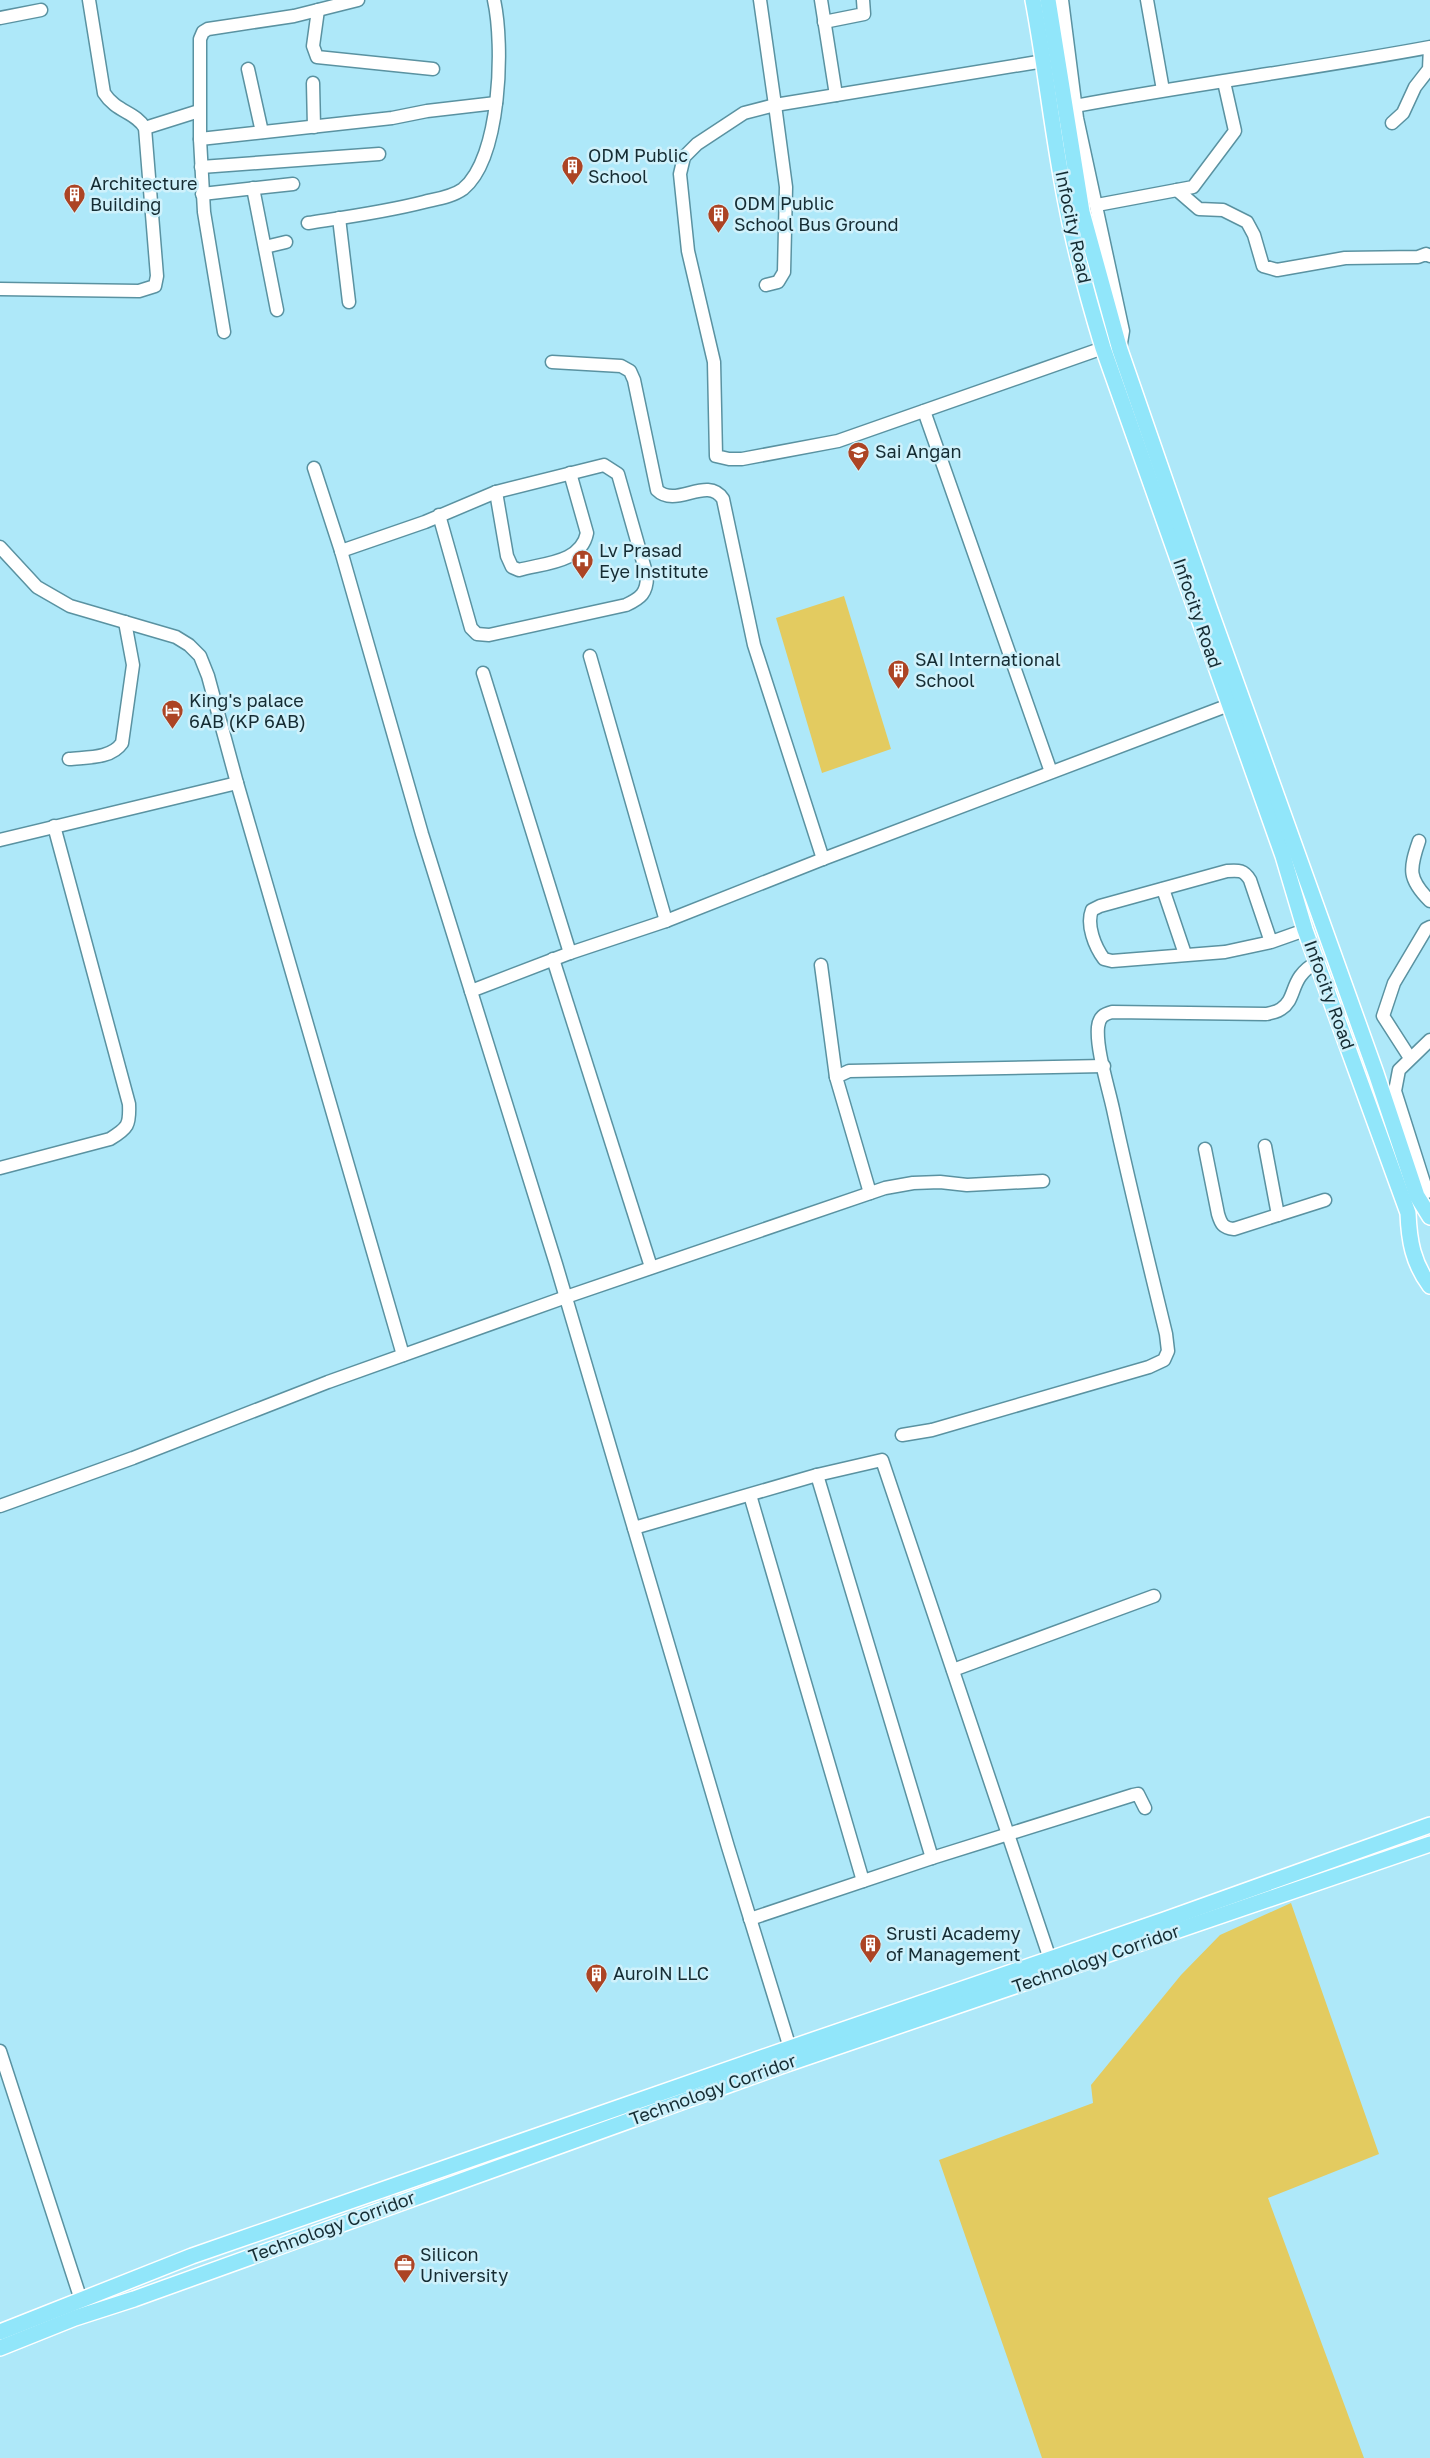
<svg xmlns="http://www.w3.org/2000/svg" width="1430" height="2458" viewBox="0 0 1430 2458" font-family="'Golos Text',sans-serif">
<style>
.green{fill:#e3cb60}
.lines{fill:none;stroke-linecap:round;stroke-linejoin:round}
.minor-casing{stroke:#5a92a1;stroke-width:15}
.major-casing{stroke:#fff;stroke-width:18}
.minor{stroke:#fff;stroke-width:12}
.major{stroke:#91e6fa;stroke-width:15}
.labels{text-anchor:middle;stroke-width:5;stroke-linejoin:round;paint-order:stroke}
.poi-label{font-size:18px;fill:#152c33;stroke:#cff1fb;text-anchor:start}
.street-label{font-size:18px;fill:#152c33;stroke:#cff1fb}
</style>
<rect width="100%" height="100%" fill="#aee8f9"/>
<g class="green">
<path d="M844,596L891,749L822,773L776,618Z"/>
<path d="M1291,1903L1379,2154L1268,2198L1364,2458H1042L939,2160L1093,2103L1091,2085L1181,1975L1220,1935Z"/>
</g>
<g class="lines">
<defs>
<g id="minor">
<path d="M760,0L775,105L1044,61"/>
<path d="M821,0L836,95"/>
<path d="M1062,0L1077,118L1123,331L1120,349"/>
<path d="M1147,0L1163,90"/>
<path d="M318,10L313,46L317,57L433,69"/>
<path d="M0,18L41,10"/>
<path d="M824,22L864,14L863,0"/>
<path d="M248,69L262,132"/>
<path d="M313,83L314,127"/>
<path d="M1075,106C1193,84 1312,69 1430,47L1429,69L1415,87L1403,113L1392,123"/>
<path d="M145,128L199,111"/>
<path d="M200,139L392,118L427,111L496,103"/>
<path d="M201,167L379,154"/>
<path d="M253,188L277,310"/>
<path d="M1177,190L1199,209L1223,210L1247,222L1254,235L1263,266L1277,270L1345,258L1418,257L1426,254L1430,256"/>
<path d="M202,194L293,184"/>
<path d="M1097,205L1193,187L1235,131L1224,82"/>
<path d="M339,218L349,302"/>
<path d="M308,223C347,217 385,212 424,202C436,199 452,197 463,189C501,158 504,45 494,0"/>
<path d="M265,247L286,242"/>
<path d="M766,285L778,282L784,272L786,187L775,105L744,113L697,144L684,157L680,174L688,251L714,362L716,456L729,459H742L838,441L1103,348"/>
<path d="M0,289L139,291L155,286L157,276L145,128C136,112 116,112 104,93L89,0"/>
<path d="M224,332L204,212L200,139V39L203,32L208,29L294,16L358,0"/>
<path d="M552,362L621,366L630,371L634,380L657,490C676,509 707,475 723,499L754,645L823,859"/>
<path d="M924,411L1051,772"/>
<path d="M314,468L341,551L422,834L556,1264L728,1847L790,2048"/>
<path d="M496,492L507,556L512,567L519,570C544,563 581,563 587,533L570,473"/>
<path d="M0,547L37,587L70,606L176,637L189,645L200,656L208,676L237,783L403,1355"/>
<path d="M341,551L425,522L496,492L604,465L618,474L647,576C647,593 641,598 626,605L489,635L477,634L471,628L439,515"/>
<path d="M590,656L666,921"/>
<path d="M483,673L570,953"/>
<path d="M69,759C87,757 111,759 122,743L133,665L125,622"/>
<path d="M0,840L237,783"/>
<path d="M1419,841C1409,870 1408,879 1430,901"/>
<path d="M1163,889L1185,954"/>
<path d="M1271,942L1250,880C1244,870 1239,870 1227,871L1100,906L1092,910C1086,925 1095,947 1104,959L1112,961L1225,952L1271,942L1305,930"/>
<path d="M553,959L651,1267"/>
<path d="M821,965L836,1077"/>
<path d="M471,991L570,953L666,921L823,859L1229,705"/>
<path d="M1410,1058L1383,1016L1394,983L1426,929L1430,927"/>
<path d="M1265,1146L1278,1215"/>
<path d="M1205,1149L1218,1214C1221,1224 1223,1228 1234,1229L1325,1200"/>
<path d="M0,1168L110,1139C128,1128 130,1125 129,1104L54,826"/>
<path d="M1427,1192L1395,1091L1399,1070L1430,1040"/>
<path d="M870,1193L836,1077L849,1071L1104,1066"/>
<path d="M902,1435L932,1430L1149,1367L1164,1360L1168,1351L1166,1334C1148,1259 1129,1184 1113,1109C1108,1086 1096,1049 1098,1027C1099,1017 1104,1014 1112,1012L1266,1014C1271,1013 1277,1012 1281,1009C1298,998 1288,978 1317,962"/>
<path d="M817,1475L932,1858"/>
<path d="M750,1495L863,1881"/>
<path d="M0,1506L133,1458L328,1382L566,1297L885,1188L913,1183L940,1182L967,1185L1043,1181"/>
<path d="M634,1528L817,1475L882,1460L1050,1959"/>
<path d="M953,1670L1154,1596"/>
<path d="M750,1919L932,1858L1133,1795L1138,1794L1145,1808"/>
<path d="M0,2051L81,2300"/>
</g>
<g id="major">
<path d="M1033,0C1046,69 1053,139 1067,208C1076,255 1089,302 1103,348L1283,856L1305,930L1408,1213C1409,1241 1413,1263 1430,1286"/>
<path d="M1048,0L1082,212L1120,350L1209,607L1376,1073L1417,1196L1430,1217"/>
<path d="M0,2332L192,2256L790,2048L1164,1920L1430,1825"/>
<path d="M0,2348L75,2318L134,2299L781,2066L1430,1844"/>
</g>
</defs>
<use href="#minor" class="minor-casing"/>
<use href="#major" class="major-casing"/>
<use href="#minor" class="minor"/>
<use href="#major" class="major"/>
</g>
<defs>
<symbol id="building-pin" viewBox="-11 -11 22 30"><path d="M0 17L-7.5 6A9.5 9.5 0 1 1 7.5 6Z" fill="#ac4424" stroke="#cff1fb"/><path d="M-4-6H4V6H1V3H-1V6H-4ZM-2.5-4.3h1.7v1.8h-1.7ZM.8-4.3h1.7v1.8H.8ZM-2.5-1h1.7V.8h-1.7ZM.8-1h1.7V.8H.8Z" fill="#fff"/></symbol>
<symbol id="school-pin" viewBox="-11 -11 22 30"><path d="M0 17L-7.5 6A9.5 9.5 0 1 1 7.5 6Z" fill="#ac4424" stroke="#cff1fb"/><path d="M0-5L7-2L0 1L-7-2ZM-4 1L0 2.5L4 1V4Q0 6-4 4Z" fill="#fff"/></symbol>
<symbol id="hospital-pin" viewBox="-11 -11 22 30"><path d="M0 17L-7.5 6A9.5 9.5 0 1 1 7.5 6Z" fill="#ac4424" stroke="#cff1fb"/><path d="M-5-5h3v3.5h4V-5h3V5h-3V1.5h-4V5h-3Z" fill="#fff"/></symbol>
<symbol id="hotel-pin" viewBox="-11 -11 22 30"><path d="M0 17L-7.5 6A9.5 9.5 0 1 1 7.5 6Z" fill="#ac4424" stroke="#cff1fb"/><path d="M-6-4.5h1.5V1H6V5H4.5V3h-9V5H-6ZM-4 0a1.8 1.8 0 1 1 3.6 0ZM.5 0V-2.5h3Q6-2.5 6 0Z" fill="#fff"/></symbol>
<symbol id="office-pin" viewBox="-11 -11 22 30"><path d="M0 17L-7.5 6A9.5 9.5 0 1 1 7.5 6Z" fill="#ac4424" stroke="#cff1fb"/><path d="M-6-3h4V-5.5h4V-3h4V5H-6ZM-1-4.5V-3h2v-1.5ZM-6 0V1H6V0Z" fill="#fff"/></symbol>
</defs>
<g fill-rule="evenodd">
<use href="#building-pin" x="560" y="154" width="25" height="34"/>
<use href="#building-pin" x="62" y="182" width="25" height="34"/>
<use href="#building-pin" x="706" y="202" width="25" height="34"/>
<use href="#school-pin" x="846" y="440" width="25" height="34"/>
<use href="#hospital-pin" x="570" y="548" width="25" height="34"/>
<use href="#building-pin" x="886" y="658" width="25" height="34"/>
<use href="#hotel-pin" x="160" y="698" width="25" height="34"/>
<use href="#building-pin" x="858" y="1932" width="25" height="34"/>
<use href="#building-pin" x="584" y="1962" width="25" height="34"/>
<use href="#office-pin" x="392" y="2252" width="25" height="34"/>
</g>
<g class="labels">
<g class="poi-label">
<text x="588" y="162">ODM Public<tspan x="588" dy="21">School</tspan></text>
<text x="90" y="190">Architecture<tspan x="90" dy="21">Building</tspan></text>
<text x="734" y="210">ODM Public<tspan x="734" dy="21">School Bus Ground</tspan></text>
<text x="875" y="458">Sai Angan</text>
<text x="599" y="557">Lv Prasad<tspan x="599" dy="21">Eye Institute</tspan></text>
<text x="915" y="666">SAI International<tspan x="915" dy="21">School</tspan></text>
<text x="189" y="707">King's palace<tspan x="189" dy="21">6AB (KP 6AB)</tspan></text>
<text x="886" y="1940">Srusti Academy<tspan x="886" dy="21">of Management</tspan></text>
<text x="613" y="1980">AuroIN LLC</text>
<text x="420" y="2261">Silicon<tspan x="420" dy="21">University</tspan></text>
</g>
<g class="street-label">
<text transform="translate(1073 227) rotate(78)" y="6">Infocity Road</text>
<text transform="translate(1197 613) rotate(71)" y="6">Infocity Road</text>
<text transform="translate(1329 995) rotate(70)" y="6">Infocity Road</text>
<text transform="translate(1096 1959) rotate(-19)" y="6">Technology Corridor</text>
<text transform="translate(713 2090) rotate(-20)" y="6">Technology Corridor</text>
<text transform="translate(332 2227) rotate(-20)" y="6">Technology Corridor</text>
</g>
</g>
</svg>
